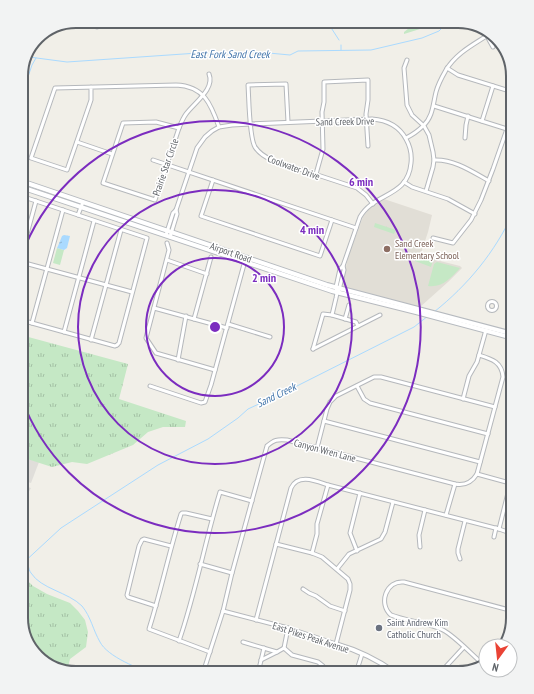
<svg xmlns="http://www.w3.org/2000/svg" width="534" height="694" viewBox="0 0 534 694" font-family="'PT Sans Narrow',sans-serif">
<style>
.industrial{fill:#e0deda}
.education{fill:#e1ded6}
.grass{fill:url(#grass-tufts)}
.pitch{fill:#c5e8c5}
.water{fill:url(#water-ripples)}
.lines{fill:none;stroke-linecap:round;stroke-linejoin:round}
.stream{stroke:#aadaff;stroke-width:1}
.minor-casing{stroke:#b5b8bc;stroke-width:5}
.tertiary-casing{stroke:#b5b8bc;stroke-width:5.5}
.secondary-casing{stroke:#b6babf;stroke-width:6}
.minor{stroke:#fff;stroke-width:3}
.tertiary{stroke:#fff;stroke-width:3.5}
.secondary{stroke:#fff;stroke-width:4}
.ring{fill:none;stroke:#7b2cbf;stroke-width:2}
.education-dot{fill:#8d6e63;stroke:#fff;stroke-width:1.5}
.worship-dot{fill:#6b7280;stroke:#fff;stroke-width:1.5}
.labels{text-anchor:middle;stroke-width:3;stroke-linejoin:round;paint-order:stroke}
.street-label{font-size:10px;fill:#5f6368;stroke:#fff}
.education-label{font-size:10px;fill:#785e54;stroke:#fff;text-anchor:start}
.worship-label{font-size:10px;fill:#5b616d;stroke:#fff;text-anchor:start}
.water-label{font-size:11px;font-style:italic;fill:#4174aa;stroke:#fff}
.rim{fill:none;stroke:#5f6368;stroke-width:2}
.centre{fill:#7b2cbf;stroke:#fff;stroke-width:2}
.ring-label{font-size:12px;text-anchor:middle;font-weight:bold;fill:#7b2cbf;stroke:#fff;stroke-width:3;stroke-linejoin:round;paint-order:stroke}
</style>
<defs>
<pattern id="grass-tufts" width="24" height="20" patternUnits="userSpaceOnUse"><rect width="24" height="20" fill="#c5e8c5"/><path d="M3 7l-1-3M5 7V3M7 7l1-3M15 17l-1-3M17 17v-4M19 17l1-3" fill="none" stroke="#a3c0a4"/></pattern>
<pattern id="water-ripples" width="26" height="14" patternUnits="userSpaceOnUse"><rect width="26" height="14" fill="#aadaff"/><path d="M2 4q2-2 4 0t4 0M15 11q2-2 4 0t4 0" fill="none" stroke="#8eb4d2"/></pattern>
</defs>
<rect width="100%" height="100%" fill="#f1efe8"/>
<g class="industrial">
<path d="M21,457L39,462L31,483L21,480Z"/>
<path d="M21,485L31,488L24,500L21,502Z"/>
</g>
<path class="education" d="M384,199L432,215L428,232L420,256L460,266L462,268L448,282L420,307L344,287L342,284L349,254L363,217L369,209L376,203Z"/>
<g class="grass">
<path d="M415,21H437L420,29L404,34V32L413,25Z"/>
<path d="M375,223L396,230L394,234L374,227Z"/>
<path d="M417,256L433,260L431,267L415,261Z"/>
<path d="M21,335L128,364L119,399L186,421L185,427H163L148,432L133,445L87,464L72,462L52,467L21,457Z"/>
<path d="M23,576L33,586L47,594L70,603L78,611L85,620L88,632L86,647L70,659L67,671L49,666L30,648L21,618V579Z"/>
</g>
<g class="pitch">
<path d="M57,248L64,250L60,265L53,263Z"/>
<path d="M437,262L460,268C451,278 442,288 428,286L434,264Z"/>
</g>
<path class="water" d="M64,235L70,236L67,248L64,250L57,248L58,246L62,236Z"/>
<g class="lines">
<g class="stream">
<path d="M328,23L339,40"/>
<path d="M341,45V50"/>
<path d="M29,57L67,62L198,53L233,54L258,52L290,55L298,51L371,50L422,38L439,31L449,21"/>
<path d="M21,97L32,65L36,58"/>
<path d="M434,312C468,285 495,252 513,213"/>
<path d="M28,558C28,563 28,569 31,573C41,589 68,592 82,606C91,617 93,630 100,642C107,656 139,670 155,673"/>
<path d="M21,565L61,528L158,465L208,439L238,418L248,409L287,391L414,327L428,316"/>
</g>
<defs>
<g id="minor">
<path d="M97,21V27"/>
<path d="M131,21V26"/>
<path d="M165,21V25"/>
<path d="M276,21C291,23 308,27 322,21"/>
<path d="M364,21L368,22L374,21"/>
<path d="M487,36L493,47"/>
<path d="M407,60L404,68L407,105L412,115L424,126L429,135L433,152L434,160L433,167L426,191"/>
<path d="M447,68L458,75L513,92"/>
<path d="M91,87V100L67,170L31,158L55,88L176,85C204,86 211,104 219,127"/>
<path d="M482,121L493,86"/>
<path d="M156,122L179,128L155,200L103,183L123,123Z"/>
<path d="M288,122L286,84L248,85C249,98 249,137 255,147C259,153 265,157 272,160L357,188L366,195L373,204"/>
<path d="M179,128C181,123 183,118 186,114C195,102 215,89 209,74"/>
<path d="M406,138C412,135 418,131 423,126C433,117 433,104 436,92C438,84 442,77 446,70C457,52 475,44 491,33"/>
<path d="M465,138L466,125L468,116"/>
<path d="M77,142L112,154"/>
<path d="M153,160L356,228"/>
<path d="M434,160C454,159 473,172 489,181"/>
<path d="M316,174L323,149L322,112L324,102V82L368,80V100L366,114L368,146"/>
<path d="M213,180L201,216L320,256L332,220"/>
<path d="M404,182L412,187L448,199L475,214"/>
<path d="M21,196L147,238L119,343L117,345"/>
<path d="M78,215L83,202"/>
<path d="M166,235L173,213L176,210L197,148L205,137L212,131L219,127L232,125L251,124L372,119C386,120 399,126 406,139C410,146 412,154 411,163C408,198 374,192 360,217L343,266L340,269L336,287L337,293L336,298L332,315"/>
<path d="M170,237L177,214L176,210"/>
<path d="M433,238L453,243L471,220L481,200L493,169L507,129L434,106"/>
<path d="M167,243L169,250L146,338L156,353L215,370"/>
<path d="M21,256L36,201"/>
<path d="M167,260L207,274"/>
<path d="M21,262L132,292"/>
<path d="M339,290L344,270L343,266"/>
<circle cx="492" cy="306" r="4.5"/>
<path d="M154,308L227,328"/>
<path d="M194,319L211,257"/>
<path d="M345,319L349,305"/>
<path d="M21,320L115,346L117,345"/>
<path d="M32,323L63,210"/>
<path d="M228,324L270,337"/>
<path d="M64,332L94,221"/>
<path d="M91,340L121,230"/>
<path d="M313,349L323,314L332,315L356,322L358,326"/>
<path d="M313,349L380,315"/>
<path d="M178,360L186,316"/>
<path d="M150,386L201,403L205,402L211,385L246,257"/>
<path d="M357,386L364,399L370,403L488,434"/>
<path d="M463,399L469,376L477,362L486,330"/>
<path d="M324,421L480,462"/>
<path d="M317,448L327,409L330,402L336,396L374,377H381L495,407"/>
<path d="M477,474L510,483"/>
<path d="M446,515L455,484"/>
<path d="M499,529L513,473"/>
<path d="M494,537L496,528"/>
<path d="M420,547L419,535L425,510"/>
<path d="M357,551L350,533L360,493"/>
<path d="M312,553L317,534V524L328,485"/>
<path d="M460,559L458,553V549L465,521"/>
<path d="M200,564L232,573"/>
<path d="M337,569L349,554L381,539L385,532L393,502"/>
<path d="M303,589L309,593L316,596L330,606L345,611"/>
<path d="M156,606L128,597L127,595L139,546L142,540L144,539L171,546"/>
<path d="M223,611L288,628L336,644L350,590V584L348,579L322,557L312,553L276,544"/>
<path d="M256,620L291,488C298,473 316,481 328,485L499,529L513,534"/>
<path d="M179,641C196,592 205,541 220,492L252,501"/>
<path d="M243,642L277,652L284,648L292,655L318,662L323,666L324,673"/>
<path d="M284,648L288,628"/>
<path d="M210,652L149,629C161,591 169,552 181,514L182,513H186L212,519"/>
<path d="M261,660L277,652"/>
<path d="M484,665C472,655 456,637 443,630C429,623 407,621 391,615C378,604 386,580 404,582L513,611"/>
<path d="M203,673L223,611L232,573L267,446C274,440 277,439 287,440L455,484C465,486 472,482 477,474L503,377C502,362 492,359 479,355"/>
<path d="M258,673L264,648"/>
<path d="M356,673L362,654"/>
<path d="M440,673L464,647"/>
</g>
<path id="tertiary" d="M336,644C357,650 378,660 396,673"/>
<g id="secondary">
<path d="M21,181L327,285L513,334"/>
<path d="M21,187L332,291L416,312L513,338"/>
</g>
</defs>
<use href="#minor" class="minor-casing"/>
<use href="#tertiary" class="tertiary-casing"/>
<use href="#secondary" class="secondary-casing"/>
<use href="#minor" class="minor"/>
<use href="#tertiary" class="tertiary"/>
<use href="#secondary" class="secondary"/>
</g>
<g class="ring">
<circle cx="215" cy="327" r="69"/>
<circle cx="215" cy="327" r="137"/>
<path d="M21 257A206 206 0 1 1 21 397"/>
</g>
<circle class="education-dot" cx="387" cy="249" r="4"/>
<circle class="worship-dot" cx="379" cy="628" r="4"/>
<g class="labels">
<g class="street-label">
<text transform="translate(345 121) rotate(-1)" y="4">Sand Creek Drive</text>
<text transform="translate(165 167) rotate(-71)" y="4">Prairie Star Circle</text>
<text transform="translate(294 167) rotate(20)" y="4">Coolwater Drive</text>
<text transform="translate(231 252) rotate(19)" y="4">Airport Road</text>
<text transform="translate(325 450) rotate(15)" y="4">Canyon Wren Lane</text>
<text transform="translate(311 637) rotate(18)" y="4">East Pikes Peak Avenue</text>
</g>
<g class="education-label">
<text x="395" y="247">Sand Creek<tspan x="395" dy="12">Elementary School</tspan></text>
</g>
<g class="worship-label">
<text x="387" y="626">Saint Andrew Kim<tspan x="387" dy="12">Catholic Church</tspan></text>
</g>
<g class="water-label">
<text x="230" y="58">East Fork Sand Creek</text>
<text transform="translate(276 395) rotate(-26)" y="4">Sand Creek</text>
</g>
</g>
<path d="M0 0H534V694H0ZM76 28H458A48 48 0 0 1 506 76V618A48 48 0 0 1 458 666H76A48 48 0 0 1 28 618V76A48 48 0 0 1 76 28Z" fill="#f2f3f3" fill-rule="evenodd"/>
<path class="rim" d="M76 28H458A48 48 0 0 1 506 76V618A48 48 0 0 1 458 666H76A48 48 0 0 1 28 618V76A48 48 0 0 1 76 28Z"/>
<circle cx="215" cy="327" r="6" class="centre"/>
<g class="ring-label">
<text x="361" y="186">6 min</text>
<text x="312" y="234">4 min</text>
<text x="264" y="282">2 min</text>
</g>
<g transform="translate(498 658) rotate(195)"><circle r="19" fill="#ffffff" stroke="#bfc1c3"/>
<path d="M0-3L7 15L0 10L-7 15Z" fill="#ea4335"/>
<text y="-6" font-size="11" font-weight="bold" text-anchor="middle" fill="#5f6368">N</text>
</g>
</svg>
